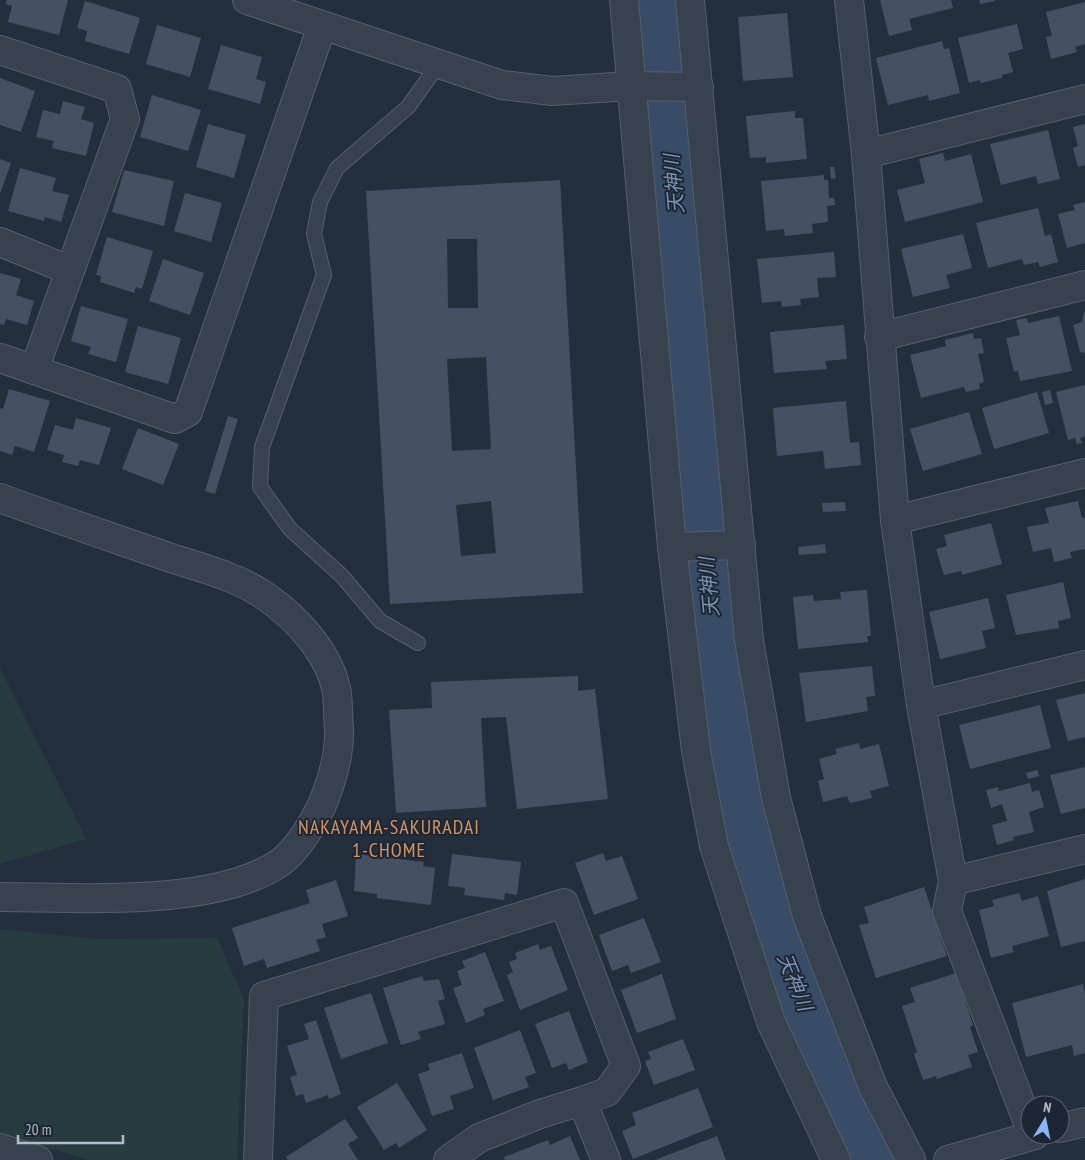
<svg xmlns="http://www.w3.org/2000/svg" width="1085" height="1160" viewBox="0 0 1085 1160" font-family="'PT Sans Narrow','Noto Sans JP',sans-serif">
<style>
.green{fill:#263c3f}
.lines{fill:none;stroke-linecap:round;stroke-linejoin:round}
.river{stroke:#394c67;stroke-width:62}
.building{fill:#455162;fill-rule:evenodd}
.service-casing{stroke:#565f6c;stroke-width:16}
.minor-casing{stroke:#565f6c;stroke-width:30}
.tertiary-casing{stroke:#565f6c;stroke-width:30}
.service{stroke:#38414e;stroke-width:14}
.minor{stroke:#38414e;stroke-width:28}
.tertiary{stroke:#38414e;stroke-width:28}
.labels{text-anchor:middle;stroke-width:4;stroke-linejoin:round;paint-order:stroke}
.water-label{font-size:20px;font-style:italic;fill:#7c92b1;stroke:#1d2633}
.neighbourhood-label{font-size:20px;letter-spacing:1px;fill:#d59563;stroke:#1d2633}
</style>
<rect width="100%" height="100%" fill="#242f3e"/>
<g class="green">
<path d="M0,668L86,839L0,864Z"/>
<path d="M0,929L96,939L217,938L244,999L237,1160H88L0,1133Z"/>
</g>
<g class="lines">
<path class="river" d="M658,0L712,618L728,730L776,936L866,1152"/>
</g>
<g class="building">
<path d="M7,0H68L59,35L8,22L12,6L5,4Z"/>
<path d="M880,0H951L953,8L909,19L912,30L889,36Z"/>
<path d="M979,0H995V1L980,4Z"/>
<path d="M85,1L140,18L129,54L85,41L87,31L77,28Z"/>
<path d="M1085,2V44L1075,47L1077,52L1051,59L1046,37L1052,36L1046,12Z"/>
<path d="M787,13L793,77L743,81L738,17Z"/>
<path d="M1017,24L1023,49L1008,53L1013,72L1002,75V78L981,83L980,80L969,83L958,38Z"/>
<path d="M157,25L201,38L190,77L146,64Z"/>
<path d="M942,41L944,49L949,48L960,93L929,101L928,95L888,105L876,58Z"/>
<path d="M221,45L262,57L256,79L266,82L260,104L208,89Z"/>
<path d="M0,78L35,91L21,132L0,125Z"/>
<path d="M152,95L201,110L188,151L140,137Z"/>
<path d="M63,101L85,107L81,119L94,123L86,156L52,148L54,141L36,137L43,110L60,114Z"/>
<path d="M795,111V118H803L807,159L766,163V157L750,158L746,116Z"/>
<path d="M208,124L246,135L234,178L196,167Z"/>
<path d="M1085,124V165L1078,167L1073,148L1078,146L1073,127Z"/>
<path d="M1048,130L1060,179L1038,184L1036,176L1001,185L990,144Z"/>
<path d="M943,153L945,161L971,154L983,202L905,222L897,190L925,183L919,159Z"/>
<path d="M0,159L11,163L0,194Z"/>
<path d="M830,167H834L836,178L831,179Z"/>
<path d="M20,168L56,178L52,191L69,195L61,222L45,217L44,221L8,211Z"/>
<path d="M124,170L174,181L164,226L112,212Z"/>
<path d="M824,175V180H828L829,198H834L835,205L827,206L828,222L812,224L813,233L785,236L784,229L766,231L761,181Z"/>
<path d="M560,180L583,593L390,604L366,191ZM447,239H477L478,308H448ZM486,357L491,449L452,451L447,359ZM491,501L496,553L461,556L456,505Z"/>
<path d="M185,193L222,203L211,242L174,231Z"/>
<path d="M1085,202V243L1067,248L1058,214L1075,210L1073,205Z"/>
<path d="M1038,208L1045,236L1051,234L1058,262L1040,267L1038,262L1024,265L1022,259L988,268L976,223Z"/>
<path d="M963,234L972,268L946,275L950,288L913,297L901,249Z"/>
<path d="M107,237L153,251L142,289L136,287L134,293L100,282L101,276L96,275Z"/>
<path d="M834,252L836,277L817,278L819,297L800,299L801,305L782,307L781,301L762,303L757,259Z"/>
<path d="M163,259L204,273L190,315L149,301Z"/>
<path d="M0,273L21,279L16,295L34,301L27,325L6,319L4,325L0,324Z"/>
<path d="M81,306L128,319L116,362L88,354L91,347L71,341Z"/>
<path d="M1084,312H1085V353L1080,352L1073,325L1082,322Z"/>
<path d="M1059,316L1072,371L1020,381L1018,371L1014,372L1006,338L1020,335L1016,320L1027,318L1028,323Z"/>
<path d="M844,325L847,359L825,361L827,369L774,373L770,332Z"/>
<path d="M138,326L181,338L168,384L125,372Z"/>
<path d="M973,333L974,339L981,338L984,353L978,354L984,382L979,384L980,389L966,392L964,387L921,398L910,355L946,346L945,340Z"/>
<path d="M1085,385V436L1080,438L1082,443L1077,444L1075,438L1068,440L1056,392Z"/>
<path d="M9,389L50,401L34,452L15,446L12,455L0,451V408L3,409Z"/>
<path d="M1050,390L1053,403L1045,405L1042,392Z"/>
<path d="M1037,392L1049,433L994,449L982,408Z"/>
<path d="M846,401L850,443L859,442L861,465L825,469L823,451L777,456L773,408Z"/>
<path d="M969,412L982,454L923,471L910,429Z"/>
<path d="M228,416L238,419L215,494L205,491Z"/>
<path d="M76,418L111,428L99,465L80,460L78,466L62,462L64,455L47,450L55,425L73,430Z"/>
<path d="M138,428L179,444L163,485L122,469Z"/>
<path d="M1078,501L1082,518H1085V549L1070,552L1072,558L1054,562L1051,548L1033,552L1027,527L1049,523L1045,508Z"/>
<path d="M845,502L846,511L823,512L822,503Z"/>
<path d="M991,523L1002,564L962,575L961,571L944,575L936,549L947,546L944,535Z"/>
<path d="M825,544L826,553L799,555L798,547Z"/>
<path d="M1063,582L1071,618L1058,621L1059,628L1016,635L1006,595Z"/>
<path d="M867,590L871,636H867L868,642L798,649L793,597L813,595L814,601L841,599L840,592Z"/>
<path d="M988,598L995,628L982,631L986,648L940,659L929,612Z"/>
<path d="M872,666L875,696L866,697L868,711L806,722L799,673Z"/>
<path d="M578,676V691L595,689L608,799L517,809L506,717L481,718L486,807L396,813L389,710L432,708L431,682Z"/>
<path d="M1085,693V737L1068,741L1056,700Z"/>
<path d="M1040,705L1051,748L970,769L959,725Z"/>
<path d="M859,743L860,749L879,744L889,786L870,791L872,798L850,803L847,796L823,802L818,781L824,779L819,759L837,754L835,749Z"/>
<path d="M1085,767V808L1061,814L1050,775Z"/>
<path d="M1037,770L1039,776L1028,779L1026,773Z"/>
<path d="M1030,783L1032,792L1039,790L1044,807L1029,812L1034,832L1013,837L1014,840L997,845L992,825L1007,821L1002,804L991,808L986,790L998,787L999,791Z"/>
<path d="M603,853L606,861L622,856L638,899L594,915L575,863Z"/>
<path d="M356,854L424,862L423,866L435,868L431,905L377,898V894L354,891Z"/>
<path d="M452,854L521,862L517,895L505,893L504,900L464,895L465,888L448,886Z"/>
<path d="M1085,879V941L1061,947L1047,891Z"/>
<path d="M336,880L348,916L322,924L326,937L316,940L320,951L267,968L264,959L244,966L232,928L310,903L306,890Z"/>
<path d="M924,887L947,956L876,978L859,925L869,923L864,907Z"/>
<path d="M1019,893L1022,901L1038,896L1049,936L1012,946L1014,952L991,958L979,910L994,906L992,900Z"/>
<path d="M644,918L661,962L631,973L628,965L612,971L599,935Z"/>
<path d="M538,944L540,950L551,946L568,990L520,1010L507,975L513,972L509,962L517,959L515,953Z"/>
<path d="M485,952L504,1001L483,1009L485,1015L466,1023L453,988L462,985L457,971L465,968L462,961Z"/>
<path d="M956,973L973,1025L970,1027L978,1052L968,1055L972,1067L937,1079L936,1076L923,1080L914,1054L917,1052L902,1006L915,1002L910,988Z"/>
<path d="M662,974L676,1019L637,1033L621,990Z"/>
<path d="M422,976L424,981L439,979L445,999L438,1001L445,1024L418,1032L421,1039L401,1045L383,988Z"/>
<path d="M1083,984L1085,994V1053L1074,1056L1072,1045L1026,1057L1012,1003Z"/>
<path d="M371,993L388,1043L341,1059L324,1008Z"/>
<path d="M569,1011L588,1062L569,1070L566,1063L552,1068L535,1024Z"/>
<path d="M316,1020L341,1094L329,1099L328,1095L306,1103L303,1094L296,1096L290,1077L297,1075L287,1046L309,1039L304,1024Z"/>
<path d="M520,1030L536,1073L525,1077L529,1087L493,1100L474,1048Z"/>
<path d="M683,1039L695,1070L654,1085L645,1061L651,1059L648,1052Z"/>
<path d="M462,1053L474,1088L450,1096L454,1109L432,1116L418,1074L430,1070L428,1064Z"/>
<path d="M397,1083L427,1130L399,1148L396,1143L384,1150L357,1107Z"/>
<path d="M698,1088L713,1127L633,1159L622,1131L636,1125L632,1113Z"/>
<path d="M345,1119L358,1138L348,1144L358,1160H288L286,1157Z"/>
<path d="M570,1136L580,1160H505L504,1157L548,1140L550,1145Z"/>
<path d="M717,1136L726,1160H655Z"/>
</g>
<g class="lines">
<defs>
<path id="service" d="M418,643L380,621L342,576L290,529L260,487L262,447L324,275L314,234L320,202L337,168L408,107L438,65"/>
<g id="minor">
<path d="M849,0L866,154L895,520L921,705L953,881L947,911L1030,1128"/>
<path d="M0,50L117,89L125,119L34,370"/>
<path d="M866,154L1085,99"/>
<path d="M0,242L69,270"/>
<path d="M879,337L1085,285"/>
<path d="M0,358L175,419L188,412L322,26"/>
<path d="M895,520L1085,473"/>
<path d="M672,547L741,545"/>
<path d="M921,705L1085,665"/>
<path d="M953,881L1085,849"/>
<path d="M1060,1128L1085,1122"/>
<path d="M0,1148L38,1160"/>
<path d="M258,1160L264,996L564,903L626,1066L607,1092L582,1101L606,1160"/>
<path d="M448,1160L479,1138L540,1114L582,1101"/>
<path d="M948,1160L1035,1135"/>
</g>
<g id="tertiary">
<path d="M247,0L502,85L552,91L631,86L699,87"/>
<path d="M624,0L672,547L696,751L714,846L771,1022L836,1160"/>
<path d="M690,0L749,640L776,798L807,916L873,1087L911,1160"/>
<path d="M0,498C57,519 114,538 171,558C202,568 238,577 265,596C296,617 330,653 337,693C338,704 338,716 339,728C340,754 332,781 322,805C312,825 299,848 281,862C215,908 79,897 0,897"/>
</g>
</defs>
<use href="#service" class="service-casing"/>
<use href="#minor" class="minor-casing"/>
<use href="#tertiary" class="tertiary-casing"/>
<use href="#service" class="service"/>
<use href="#minor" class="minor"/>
<use href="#tertiary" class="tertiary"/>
</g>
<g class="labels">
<g class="water-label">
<text transform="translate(674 184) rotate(-95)" y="7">天神川</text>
<text transform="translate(709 587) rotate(-95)" y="7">天神川</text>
<text transform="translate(795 982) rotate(68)" y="7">天神川</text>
</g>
<g class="neighbourhood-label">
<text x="389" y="834">NAKAYAMA-SAKURADAI<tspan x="389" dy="23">1-CHOME</tspan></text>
</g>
</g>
<g transform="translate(1045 1120) rotate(10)"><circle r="24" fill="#1d2633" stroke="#59626f"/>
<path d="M0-4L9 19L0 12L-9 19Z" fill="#8ab4f8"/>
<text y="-8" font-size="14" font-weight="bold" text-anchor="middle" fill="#b4bcc9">N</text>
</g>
<path d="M18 1135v8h105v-8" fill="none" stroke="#b4bcc9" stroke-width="2.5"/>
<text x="25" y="1135" font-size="15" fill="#b4bcc9" stroke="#1d2633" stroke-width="4" paint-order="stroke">20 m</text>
</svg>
